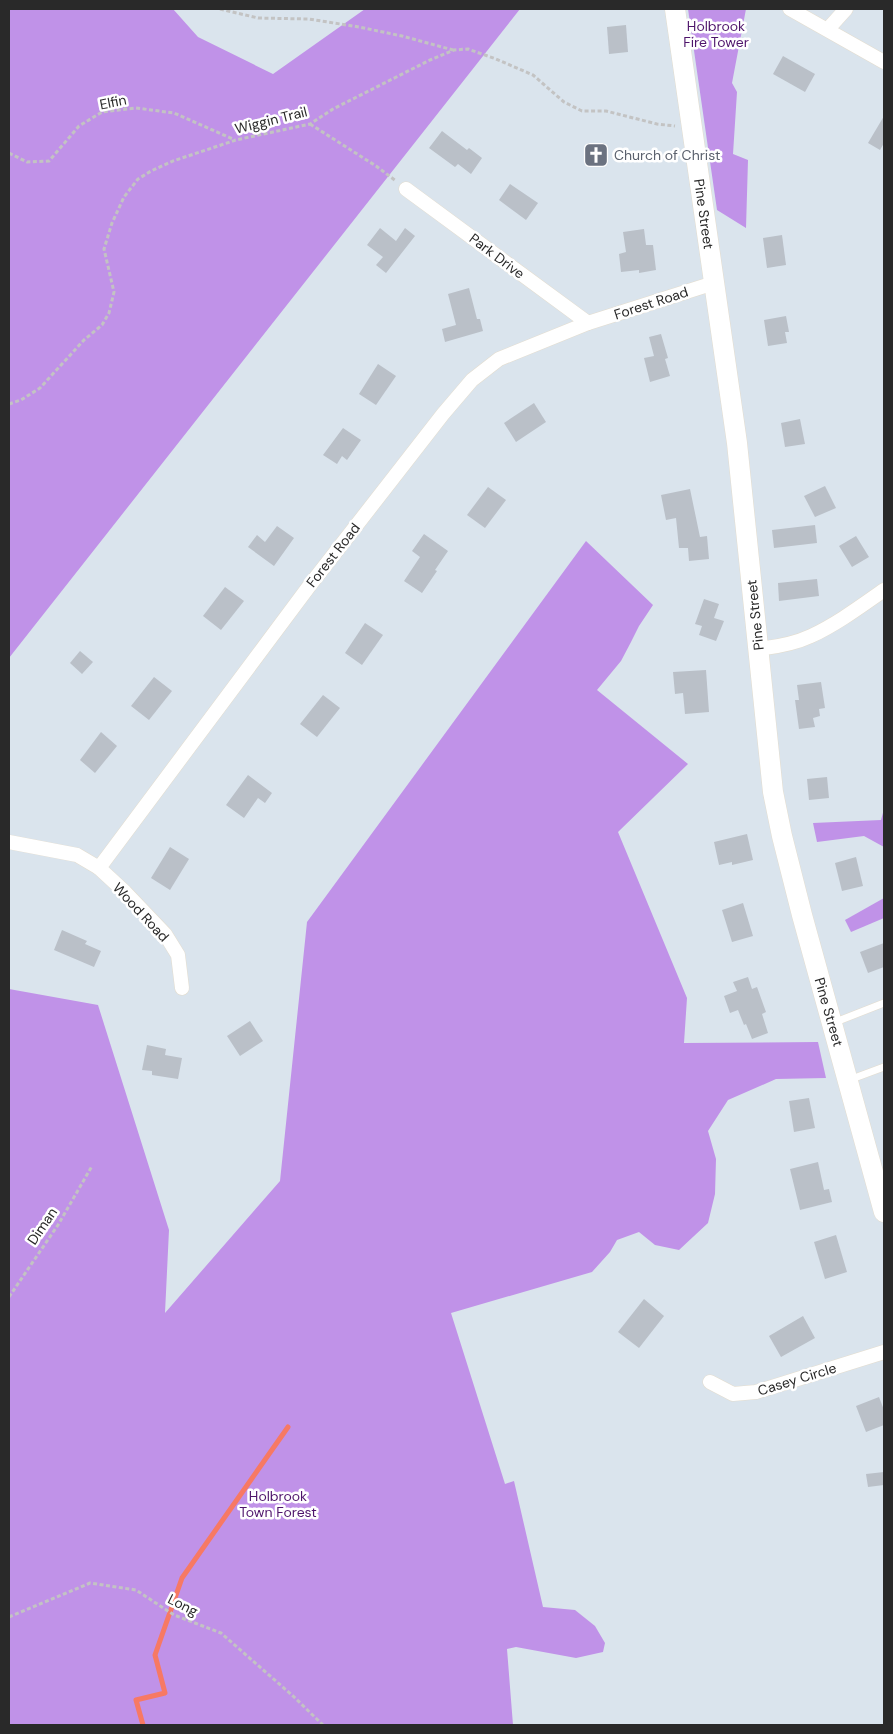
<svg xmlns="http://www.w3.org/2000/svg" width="893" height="1734" viewBox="0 0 893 1734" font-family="'DM Sans',sans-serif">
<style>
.green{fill:#c092e8}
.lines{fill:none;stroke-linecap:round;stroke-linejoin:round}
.stream{stroke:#f77964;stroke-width:5}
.building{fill:#bac0c8}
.service-casing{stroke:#e4ddcf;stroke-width:8}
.minor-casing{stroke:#e4ddcf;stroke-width:15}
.secondary-casing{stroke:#e4ddcf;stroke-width:21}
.path{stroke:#c3c3c3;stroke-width:3;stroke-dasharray:4 2.5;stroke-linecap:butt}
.service{stroke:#fff;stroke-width:7}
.minor{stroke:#fff;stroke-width:14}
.secondary{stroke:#fff;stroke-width:20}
.labels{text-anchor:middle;stroke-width:5;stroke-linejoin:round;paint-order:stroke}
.park-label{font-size:14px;fill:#4e146b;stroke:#fff}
.street-label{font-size:14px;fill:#292929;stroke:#fff}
.worship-label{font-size:14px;fill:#5b616d;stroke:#fff;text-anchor:start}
</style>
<rect width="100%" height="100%" fill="#dae4ed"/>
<g class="green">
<path d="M9,9H173L198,37L273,74L365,9H520L9,658Z"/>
<path d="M688,9H746L732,83L737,92L733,154L748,160L746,228L717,210Z"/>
<path d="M586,541L653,605L639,626L631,642L621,661L597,690L688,764L618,832L687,998L684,1043L818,1042L826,1078L776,1079L728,1100L708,1131L716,1159L715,1194L708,1223L679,1250L655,1245L639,1232L617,1240L610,1252L592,1272L451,1313L505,1484L514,1481L543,1607L575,1610L595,1626L605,1643L603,1652L576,1658L516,1647L507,1649L513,1725H9V989L98,1005L169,1230L165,1313L280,1181L307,922Z"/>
<path d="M884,809V847L864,836L817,842L813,823L881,820Z"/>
<path d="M884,898V918L851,932L845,920Z"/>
</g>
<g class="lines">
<path class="stream" d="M143,1725L136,1700L165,1693L155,1655L182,1578L288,1427"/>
</g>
<g class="building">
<path d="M626,25L628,52L609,54L607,27Z"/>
<path d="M783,56L815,74L805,92L773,74Z"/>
<path d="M884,116V143L880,150L868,143Z"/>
<path d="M442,131L467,150L469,148L482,158L471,174L458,164L455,167L429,148Z"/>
<path d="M510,184L538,203L526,220L499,200Z"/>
<path d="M380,228L396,241L405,228L415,236L386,273L376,265L383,257L367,245Z"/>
<path d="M644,229L646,245H653L656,270L639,273V270L621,272L619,254L626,252L623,232Z"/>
<path d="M782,235L786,265L767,268L763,238Z"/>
<path d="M469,288L477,319H480L483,331L445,342L442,329L456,325L448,294Z"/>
<path d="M786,316L789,332H785L787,343L768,346L764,320Z"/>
<path d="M661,334L668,358L665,359L670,376L650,382L644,358L654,356L649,337Z"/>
<path d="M378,364L396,376L376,405L359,394Z"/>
<path d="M534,403L546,422L516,442L504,423Z"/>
<path d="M800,419L805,444L785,447L781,423Z"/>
<path d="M343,428L361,440L347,460L342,456L337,464L323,455Z"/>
<path d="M825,486L836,508L815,517L804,496Z"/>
<path d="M488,487L506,500L485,528L467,515Z"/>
<path d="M690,489L700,537L707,536L709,559L689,561L688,548H679L676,518L666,520L661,495Z"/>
<path d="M815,525L817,543L774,548L772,530Z"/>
<path d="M277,526L294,538L274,566L248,547L257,535L265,542Z"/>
<path d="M424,534L448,551L435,570L437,571L422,593L404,581L420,557L412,551Z"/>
<path d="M856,536L869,557L852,567L839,546Z"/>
<path d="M817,579L819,596L779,601L778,583Z"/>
<path d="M225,587L244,601L221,630L203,616Z"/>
<path d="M704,599L719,604L714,618L724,621L716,641L699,635L702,626L695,624Z"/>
<path d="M365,623L383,635L362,665L345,653Z"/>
<path d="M80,651L93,662L82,674L70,663Z"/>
<path d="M706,670L709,712L685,714L683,693L675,694L673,672Z"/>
<path d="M154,677L172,691L149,720L131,706Z"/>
<path d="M821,682L825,708L819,709L820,716L813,718L815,727L799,729L795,700H799L797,685Z"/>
<path d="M323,695L340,708L317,737L300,724Z"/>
<path d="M101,732L117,746L95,773L80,760Z"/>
<path d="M248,775L272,793L265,803L258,798L244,818L226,805Z"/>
<path d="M827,777L829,798L809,800L807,779Z"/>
<path d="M747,834L753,860L732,865V862L719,865L714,842Z"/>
<path d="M170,847L189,859L170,890L151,878Z"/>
<path d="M856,857L863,886L842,891L835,863Z"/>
<path d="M743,903L753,936L732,942L722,910Z"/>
<path d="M62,930L87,941L85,944L101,951L94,967L54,950Z"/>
<path d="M884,943V967L868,973L860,952Z"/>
<path d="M748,977L752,989L757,987L766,1012L762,1014L768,1033L752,1039L746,1024L744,1025L738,1010L730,1013L724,996L737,991L733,982Z"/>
<path d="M250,1021L263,1041L240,1056L227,1036Z"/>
<path d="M147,1045L166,1049L165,1055L182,1058L178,1079L152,1075V1071L142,1070Z"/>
<path d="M809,1098L815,1128L794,1132L789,1101Z"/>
<path d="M818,1162L824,1190L829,1189L832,1202L800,1210L790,1169Z"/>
<path d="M836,1235L847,1272L825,1279L814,1242Z"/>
<path d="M644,1299L664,1316L639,1348L618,1332Z"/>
<path d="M803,1316L815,1338L781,1357L769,1336Z"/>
<path d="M879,1397L884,1410V1425L866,1432L856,1406Z"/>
<path d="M884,1472V1485L868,1487L866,1474Z"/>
</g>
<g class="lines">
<defs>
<g id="service">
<path d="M833,1023L884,1003"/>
<path d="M849,1080L884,1067"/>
</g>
<g id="minor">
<path d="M790,9L884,62"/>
<path d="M828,29L846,9"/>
<path d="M406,189L588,323"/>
<path d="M758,649C776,647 794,644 811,636C837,624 861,606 884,590"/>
<path d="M9,842L77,855L99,868L310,585L443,414L472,380L499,359L588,323L714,283"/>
<path d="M99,868L125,892L165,934L178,955L182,988"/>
<path d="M710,1382L733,1394L756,1392L884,1352"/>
</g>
<path id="secondary" d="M675,9L737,443L773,792L782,836L802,915L884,1212"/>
</defs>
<use href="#service" class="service-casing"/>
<use href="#minor" class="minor-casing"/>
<use href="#secondary" class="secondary-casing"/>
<g class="path">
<path d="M220,9L258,18L309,19L359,27L402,36L453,50"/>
<path d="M310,124L376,166L396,181"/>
<path d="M9,153L27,162L49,161L79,126L102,112L136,108L174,113L235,140"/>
<path d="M9,404L21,400L40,388L84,340L102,325L109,313L114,292L104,249L112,223L124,197L138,179L151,171L173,161L236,140L310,124L333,109L430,60L454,50L468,49L496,59L533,75L564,102L582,111H606L657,124L675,126"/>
<path d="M9,1297L58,1225L92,1166"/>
<path d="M9,1617L90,1583L136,1590L174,1615L221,1633L293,1696L323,1725"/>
</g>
<use href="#service" class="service"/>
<use href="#minor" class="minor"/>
<use href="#secondary" class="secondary"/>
</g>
<defs>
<symbol id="church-square" viewBox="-11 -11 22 22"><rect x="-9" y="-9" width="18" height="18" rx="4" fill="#6b7280" stroke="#fff"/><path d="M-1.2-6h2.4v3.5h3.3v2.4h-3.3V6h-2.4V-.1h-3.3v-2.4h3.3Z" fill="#fff"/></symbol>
</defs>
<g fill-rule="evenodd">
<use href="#church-square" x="582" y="141" width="28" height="28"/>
</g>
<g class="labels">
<g class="park-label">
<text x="716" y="31">Holbrook<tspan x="716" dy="16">Fire Tower</tspan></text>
<text x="278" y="1501">Holbrook<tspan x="278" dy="16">Town Forest</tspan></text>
</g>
<g class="street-label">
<text transform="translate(113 102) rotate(-11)" y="5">Elfin</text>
<text transform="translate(271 120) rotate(-14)" y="5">Wiggin Trail</text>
<text transform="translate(704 214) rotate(82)" y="5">Pine Street</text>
<text transform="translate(497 256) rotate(37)" y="5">Park Drive</text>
<text transform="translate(651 303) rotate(-18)" y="5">Forest Road</text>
<text transform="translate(333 555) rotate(-52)" y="5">Forest Road</text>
<text transform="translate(755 615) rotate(-96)" y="5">Pine Street</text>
<text transform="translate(141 912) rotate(47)" y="5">Wood Road</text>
<text transform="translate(829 1012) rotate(74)" y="5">Pine Street</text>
<text transform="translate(42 1226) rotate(-56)" y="5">Diman</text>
<text transform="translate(797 1379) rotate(-17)" y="5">Casey Circle</text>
<text transform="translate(183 1605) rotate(27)" y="5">Long</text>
</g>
<g class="worship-label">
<text x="614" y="160">Church of Christ</text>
</g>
</g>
<rect width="893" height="1734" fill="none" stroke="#292929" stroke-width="20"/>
</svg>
